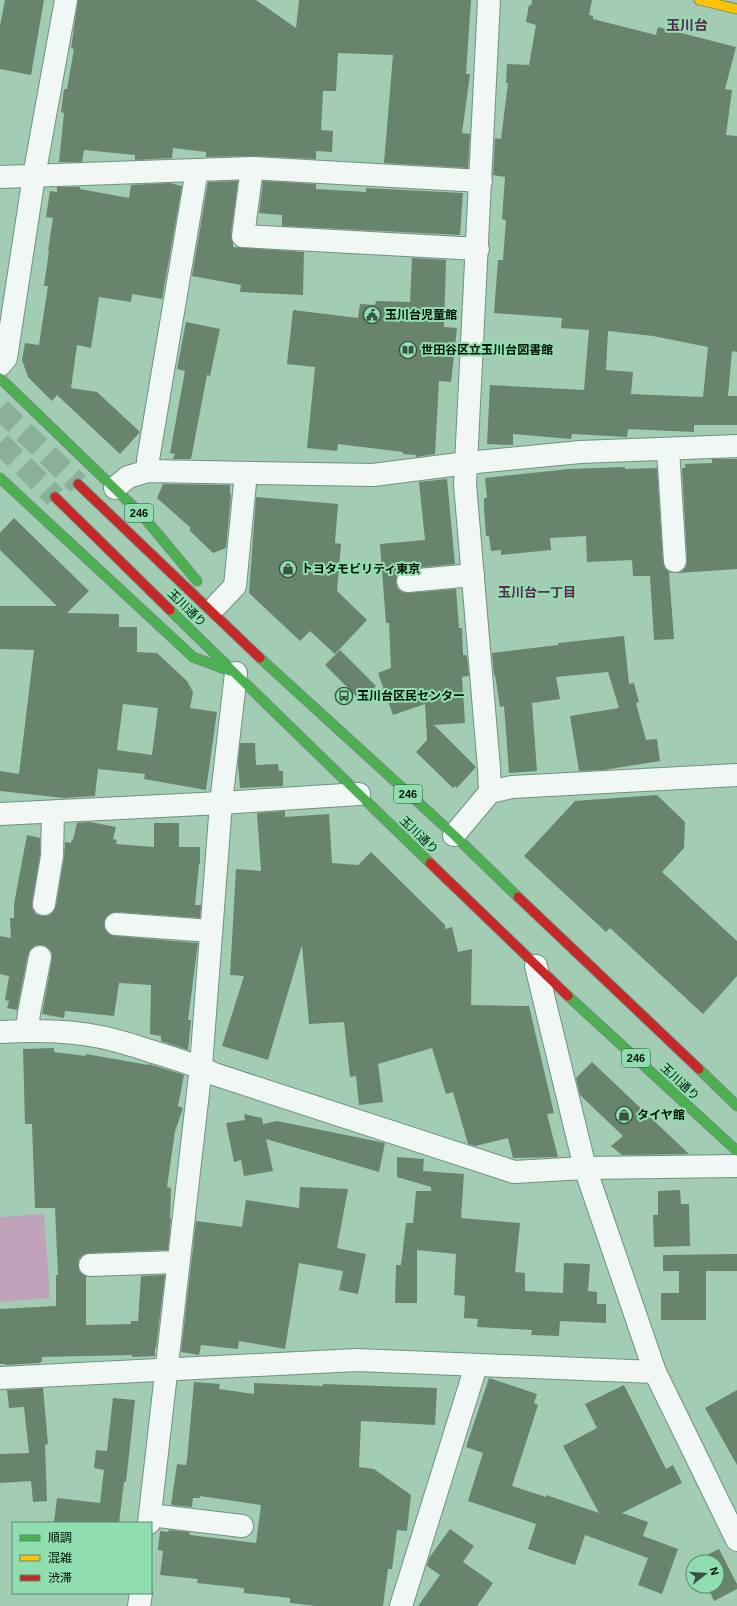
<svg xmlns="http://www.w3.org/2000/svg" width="737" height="1606" viewBox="0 0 737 1606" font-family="Helvetica,'Noto Sans JP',sans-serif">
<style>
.green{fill:#c0a2bb}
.building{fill:#68846c;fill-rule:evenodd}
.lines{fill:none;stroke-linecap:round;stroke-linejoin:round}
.highway-tunnel{stroke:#8ab09a;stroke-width:22;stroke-dasharray:22 11;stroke-linecap:butt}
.street-casing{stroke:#70927f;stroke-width:24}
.fast-casing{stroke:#70927f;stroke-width:11}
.slow-casing{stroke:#70927f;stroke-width:11}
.jam-casing{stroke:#70927f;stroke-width:11}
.street{stroke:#f1f7f4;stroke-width:22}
.fast{stroke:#4caf50;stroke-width:9}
.slow{stroke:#ffc107;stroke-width:9}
.jam{stroke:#c62828;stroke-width:9}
.labels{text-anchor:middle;stroke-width:4;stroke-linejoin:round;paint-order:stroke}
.shield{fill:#90deb0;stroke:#2b4f39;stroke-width:1}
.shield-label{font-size:11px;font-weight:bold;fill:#001206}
.poi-label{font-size:12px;font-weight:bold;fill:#001206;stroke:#90deb0;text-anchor:start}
.street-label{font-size:12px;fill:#001206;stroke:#90deb0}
.neighbourhood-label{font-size:13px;font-weight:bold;fill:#5e2651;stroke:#90deb0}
.quarter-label{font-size:14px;font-weight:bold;fill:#5e2651;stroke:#90deb0}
</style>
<rect width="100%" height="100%" fill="#a2ccb4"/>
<path class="green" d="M44,1214L50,1298L0,1302V1217Z"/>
<g class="building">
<path d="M5,0H44L31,75L0,69V26Z"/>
<path d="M78,0H256L296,28L299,0H471L466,74H470L462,133L470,134L468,168L384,163L393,55L338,53L336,91H323L321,130L333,131L332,152L316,151V159L253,156L206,157V152L173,148L172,158L135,160V155L84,150L82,162H59L64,113L61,112L64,89H67L74,49L71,48Z"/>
<path d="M532,0H592L589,15L593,16V19L656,35L658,27L736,47L725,89L732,90L726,135L737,136V352L732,351L728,396H737V425H694V432L628,429L627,437L572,434L571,439L513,434V445L487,444L490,385L584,390L589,330L561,328L562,318L494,313L498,260H503L506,220L502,219L505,177L493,175L495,138L501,139L508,83H506L507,64L529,65L536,25L526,22L529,5L531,6ZM608,331L653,336L708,347L703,397L631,394L633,372L606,370Z"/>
<path d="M238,181L231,234L233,243V247L304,252L303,295L240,292L241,285L192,276L208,182Z"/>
<path d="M263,181L316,184V189L366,192V188L463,193L460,235L282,226V215L259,213Z"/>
<path d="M169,183L182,186L162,299L132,294L131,302L99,297L91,348L77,345L71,388L97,392L140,432L120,454L57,395L52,401L28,377L22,360L25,343L39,345L48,286H44L49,251H48L53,218L46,217L50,191L57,192V187H80V189L129,198L131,185Z"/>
<path d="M412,258L446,260L444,327L457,328L451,382L439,381L435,454L416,457V455L403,454V452L338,444L337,451L307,448L315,367L287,364L293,310L358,318L360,304L375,305L376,301L410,302Z"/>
<path d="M186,322L220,329L210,376L207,375L191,459H173L175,454L170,453L185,371L177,369Z"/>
<path d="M712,459H737V569L678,573L682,571L686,567L687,560L682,468H685V464L712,463Z"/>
<path d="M625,467V469L657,468L663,562L665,568L669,572L674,573H669L674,639L654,640L650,576H633L632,560L587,562L586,536L550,538L551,550L501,555V550L491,551L489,536H486L484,509V498H487L485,478L569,469Z"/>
<path d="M447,479L455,564L406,569L400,571L397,575L396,582L398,589L402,592L409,593L456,589L459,628H462L463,655H466L467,657L469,676L462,677L465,723L434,725L476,767L457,788L455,786L453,788L416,752L427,740L425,704L393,715L378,673L391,668L389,623H386L380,544L425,540L419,482Z"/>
<path d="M163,484L230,485V494L231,495L226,548L213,553L189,530L191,528L157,498Z"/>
<path d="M256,497L338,504L335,543L341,544L337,591L367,620L335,654L310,631L300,641L249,593Z"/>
<path d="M14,518L89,591L67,613L119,614V627H137V652L157,653L187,681L193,692L190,708L217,712L206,790L144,779L145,774L98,769L95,796L64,798L0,791V771L19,774L34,650L0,649V606H57L0,550V533ZM123,704L158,708L152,755L117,750Z"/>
<path d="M624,636L629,684L634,683L639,702L636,703L646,740L657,739L660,761L603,770L579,771L570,716L619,708L608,672L556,677L560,699L532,703L537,771L509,773L504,706L500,707L495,675H494L492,653L558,645V643Z"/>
<path d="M340,650L376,686L361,701L325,665Z"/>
<path d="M240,743H255L256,765L278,764L279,771H283V786L240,788L238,764Z"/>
<path d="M657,795L685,822L684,848L662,872L737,941V976L703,1014L610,928L606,932L524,856L575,801Z"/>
<path d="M285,811V817L329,814L332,863L358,865L371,852L445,925V929L452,927L458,952L472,949L471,1005L529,1006L554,1113L547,1114L558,1157L513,1158L508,1138L475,1146L468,1144L453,1092L446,1094L432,1048L378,1064L383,1102L359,1105L356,1076L350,1077L344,1022L309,1024L302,945L268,1060L222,1046L244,976L230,975L236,869L261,871L257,813Z"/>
<path d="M90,822L116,827L113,839L117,840L116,844L154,847V823H179V847H200V864H199L195,905H201L200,918L117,912L111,913L106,917L104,923L105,929L109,934L115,936L198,943L188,1020H191L188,1050L161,1041V1036L150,1034L151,985L119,983L114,1016L65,1011L64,1018L42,1014L52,959V953L48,948L43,945H36L31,949L28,954L17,1010L7,1008L9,1001L5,1000L9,976L0,974V936L11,938L10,918H14V904L27,835L40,838V855L32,902V908L36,914L42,916H48L53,912L56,906L64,858L65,842L71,843L72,839L73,840L77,823Z"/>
<path d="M54,1048V1052L86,1056V1054L143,1064L149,1065V1064L184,1075L178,1106L183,1108L175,1131L167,1187L171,1188L170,1218H171L168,1250L89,1253L83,1255L79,1259L78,1265L80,1272L86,1276V1325L131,1324V1321H138L141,1276L165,1275L156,1348H155V1356L132,1357V1355L42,1357V1362H40V1363L5,1365V1364H0V1309L56,1306V1275H58L55,1208H35L32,1124H25L23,1049Z"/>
<path d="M592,1062L689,1154L622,1155L611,1146L623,1136L580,1095L576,1078Z"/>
<path d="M244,1114L262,1118L263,1124L277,1121L385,1143L379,1172L266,1139L273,1171L244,1176L241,1160L234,1162L226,1123L245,1120Z"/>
<path d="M397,1157L424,1159L423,1171L464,1174L461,1218L520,1223L515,1272L525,1273V1291L563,1293L564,1263L590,1264L588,1291L597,1292V1304H606V1323L560,1321L559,1336L531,1335L532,1330L477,1327L478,1319L464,1318L465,1296L454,1295L456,1254L417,1250V1303H395L396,1265H401L406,1223H413L416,1191H431V1187L397,1177Z"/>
<path d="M300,1187L348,1189L337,1248L366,1254L358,1294L339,1290L343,1271L299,1263L285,1349L239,1341L238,1349L201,1345L199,1355L181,1352L196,1221L242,1227L246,1200L299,1208Z"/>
<path d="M680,1190L681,1204H689L690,1246L654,1247L653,1215H658V1191Z"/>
<path d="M737,1254V1271H706V1320H661V1293H679V1271H663V1255Z"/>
<path d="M489,1378L537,1394L534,1403L538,1405L512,1486L546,1497V1495L599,1513L563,1446L597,1428L585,1404L624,1385L666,1469L673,1465L682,1483L622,1513L648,1522L643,1536L678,1549L662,1594L638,1585L648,1558L585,1535L575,1565L528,1549L536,1524L468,1501L483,1453L466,1447Z"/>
<path d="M194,1382L220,1384L219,1389L254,1394V1383L323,1386V1384L437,1388L435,1425L361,1421L359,1467L374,1469L411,1495L407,1531L397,1530L392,1569H388L383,1606H315L290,1603V1598L244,1593V1588L197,1583L198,1579L160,1575L163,1551L158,1550L160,1531L168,1532L169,1530L189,1532L190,1535L256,1543L261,1505L200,1496V1498H193L192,1507L171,1505L177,1464L186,1465L187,1460Z"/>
<path d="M43,1388L48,1444L45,1445L47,1501L33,1502L31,1481L0,1483V1454L29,1453L24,1407L9,1408L7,1390Z"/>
<path d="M737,1390V1465L705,1408Z"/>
<path d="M113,1398L135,1400L126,1482H124L119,1523H54L57,1498L100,1503L104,1470L94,1468L96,1450L107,1451Z"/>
<path d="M450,1529L474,1546L463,1562L493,1583L477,1606H418L440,1575L427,1566L429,1558Z"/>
<path d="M719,1549L737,1584V1589L714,1601L707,1586H717V1562L694,1561Z"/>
</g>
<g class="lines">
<g class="highway-tunnel">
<path d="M0,409L78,484"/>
<path d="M0,443L55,497"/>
</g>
<defs>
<g id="street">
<path d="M489,0L465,484L489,768L490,792"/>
<path d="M252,168L243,236L478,249"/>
<path d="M0,177L252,168L481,181"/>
<path d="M0,365L6,358L34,176L66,0"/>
<path d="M668,449L675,561"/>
<path d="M148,471V460L197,170"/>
<path d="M115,488L128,477L148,471L373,475L467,463L580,452L737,446"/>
<path d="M408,581L473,575"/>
<path d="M217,605L235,586L246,473"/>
<path d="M0,814L221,803L359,794"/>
<path d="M454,835L490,792L512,787L737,775"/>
<path d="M44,904L52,856L53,812"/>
<path d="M116,924L211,931"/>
<path d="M536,966L585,1168L655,1372L737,1540"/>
<path d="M27,1031L29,1013L40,957"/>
<path d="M0,1032C33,1030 68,1030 101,1037C121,1041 140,1048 160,1054C179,1060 197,1065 214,1074L514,1172L585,1168L737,1166"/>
<path d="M90,1265L178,1262"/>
<path d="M0,1378L357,1360L655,1372"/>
<path d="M150,1515L242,1526"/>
<path d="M149,1523L201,1066L221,803L236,673"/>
<path d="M139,1606L141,1593"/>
<path d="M401,1606L476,1366"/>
</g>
<g id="fast">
<path d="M0,378L142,515L197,581"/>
<path d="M0,478L193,657L230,671"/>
<path d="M170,610L430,863"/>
<path d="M260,658L454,835L518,897"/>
<path d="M568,996L737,1151"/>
<path d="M699,1069L737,1106"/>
</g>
<path id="slow" d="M699,0L737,9"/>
<g id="jam">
<path d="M78,484L260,658"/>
<path d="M55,497L170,610"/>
<path d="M430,863L568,996"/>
<path d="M518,897L699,1069"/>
</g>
</defs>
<use href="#street" class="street-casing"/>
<use href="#fast" class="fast-casing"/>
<use href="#slow" class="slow-casing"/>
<use href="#jam" class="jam-casing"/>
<use href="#street" class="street"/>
<use href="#fast" class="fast"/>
<use href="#slow" class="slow"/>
<use href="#jam" class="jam"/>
</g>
<defs>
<symbol id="civic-ring" viewBox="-11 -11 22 22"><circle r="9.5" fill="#90deb0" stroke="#395343" stroke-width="1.5"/><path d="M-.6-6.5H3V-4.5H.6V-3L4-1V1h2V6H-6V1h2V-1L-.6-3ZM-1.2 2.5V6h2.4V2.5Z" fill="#395343"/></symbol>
<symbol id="library-ring" viewBox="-11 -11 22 22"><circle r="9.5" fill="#90deb0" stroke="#395343" stroke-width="1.5"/><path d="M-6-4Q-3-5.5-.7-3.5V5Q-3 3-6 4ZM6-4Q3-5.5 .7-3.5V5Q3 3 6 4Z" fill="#395343"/></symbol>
<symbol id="shop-ring" viewBox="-11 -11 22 22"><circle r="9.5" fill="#90deb0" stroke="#395343" stroke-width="1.5"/><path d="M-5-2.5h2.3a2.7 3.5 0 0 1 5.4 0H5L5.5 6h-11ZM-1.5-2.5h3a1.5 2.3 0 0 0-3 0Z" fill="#395343"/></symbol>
<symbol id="bus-ring" viewBox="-11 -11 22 22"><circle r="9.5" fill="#90deb0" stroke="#395343" stroke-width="1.5"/><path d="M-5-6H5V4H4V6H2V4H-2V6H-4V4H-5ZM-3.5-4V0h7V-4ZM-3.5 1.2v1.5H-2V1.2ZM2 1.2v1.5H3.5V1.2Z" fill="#395343"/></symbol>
</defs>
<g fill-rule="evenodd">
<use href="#civic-ring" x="362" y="305" width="20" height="20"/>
<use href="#library-ring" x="398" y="340" width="20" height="20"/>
<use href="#shop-ring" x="278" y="559" width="20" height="20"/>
<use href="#bus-ring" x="334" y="686" width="20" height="20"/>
<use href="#shop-ring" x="614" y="1105" width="20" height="20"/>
</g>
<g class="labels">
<g class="shield">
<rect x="125" y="504" width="28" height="18" rx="3"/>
<rect x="394" y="785" width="28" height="18" rx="3"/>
<rect x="622" y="1049" width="28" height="18" rx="3"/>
</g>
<g class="shield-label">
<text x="139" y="517">246</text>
<text x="408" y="798">246</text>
<text x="636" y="1062">246</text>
</g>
<g class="poi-label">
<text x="385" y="319">玉川台児童館</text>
<text x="421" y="354">世田谷区立玉川台図書館</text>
<text x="301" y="573">トヨタモビリティ東京</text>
<text x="357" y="700">玉川台区民センター</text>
<text x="637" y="1119">タイヤ館</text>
</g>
<g class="street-label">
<text transform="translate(187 608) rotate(44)" y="4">玉川通り</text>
<text transform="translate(419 835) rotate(44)" y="4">玉川通り</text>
<text transform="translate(680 1082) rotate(43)" y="4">玉川通り</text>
</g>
<g class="neighbourhood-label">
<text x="537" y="597">玉川台一丁目</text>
</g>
<g class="quarter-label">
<text x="687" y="30">玉川台</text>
</g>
</g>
<rect x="12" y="1522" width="140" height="72" fill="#90deb0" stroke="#568c6c"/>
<rect x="20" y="1535" width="20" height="6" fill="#4caf50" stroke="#568c6c"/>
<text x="48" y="1542" font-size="12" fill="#001206">順調</text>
<rect x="20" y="1555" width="20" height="6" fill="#ffc107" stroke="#568c6c"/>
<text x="48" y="1562" font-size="12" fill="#001206">混雑</text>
<rect x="20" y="1575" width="20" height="6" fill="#c62828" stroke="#568c6c"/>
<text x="48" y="1582" font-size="12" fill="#001206">渋滞</text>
<g transform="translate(705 1574) rotate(73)"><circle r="19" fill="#90deb0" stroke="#568c6c"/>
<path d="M0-3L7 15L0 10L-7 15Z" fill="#395343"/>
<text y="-6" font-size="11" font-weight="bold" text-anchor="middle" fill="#001206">N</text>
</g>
</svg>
